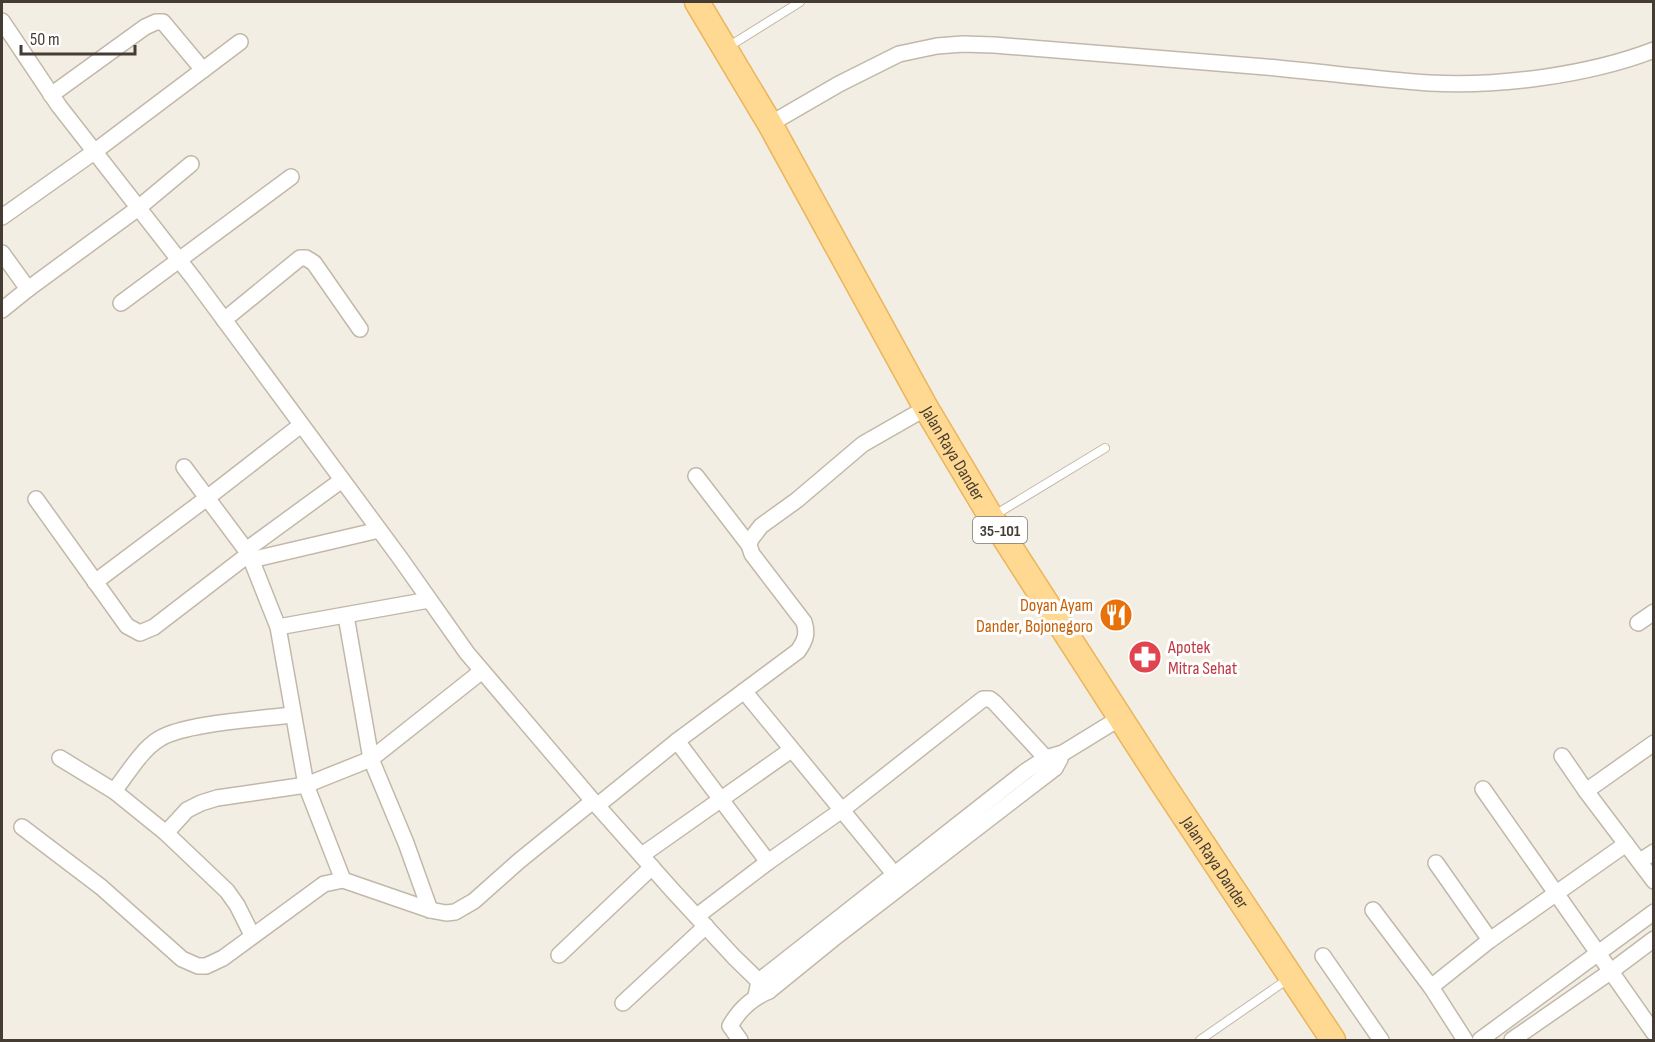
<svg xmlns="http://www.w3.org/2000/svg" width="1655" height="1042" viewBox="0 0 1655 1042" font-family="'Sofia Sans Condensed',sans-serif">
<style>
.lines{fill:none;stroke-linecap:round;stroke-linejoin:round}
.service-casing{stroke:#c2b8a9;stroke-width:10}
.minor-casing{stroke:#c2b8a9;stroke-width:18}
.primary-casing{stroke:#eab55b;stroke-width:27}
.service{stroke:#fff;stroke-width:8}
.minor{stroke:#fff;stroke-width:15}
.primary{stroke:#ffd891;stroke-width:24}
.labels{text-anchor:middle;stroke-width:6;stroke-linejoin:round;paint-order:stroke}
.shield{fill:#fff;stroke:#7d7771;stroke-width:1.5}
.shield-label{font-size:16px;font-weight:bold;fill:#453d34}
.street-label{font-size:18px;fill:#453d34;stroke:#fff}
.food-label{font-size:18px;fill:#c56008;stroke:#fff;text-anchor:end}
.health-label{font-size:18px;fill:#be3a42;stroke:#fff;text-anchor:start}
</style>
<rect width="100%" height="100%" fill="#f3eee4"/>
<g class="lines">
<defs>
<g id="service">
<path d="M728,47L800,2"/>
<path d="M993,516L1105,448"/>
<path d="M1200,1040L1288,979"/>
</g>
<g id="minor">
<path d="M2,21L59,106L194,279L400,558L467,653L593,801L673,891L734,957L769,991"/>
<path d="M51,95L145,27L156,22H163L203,70"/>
<path d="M770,124L839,84L899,54L937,46L963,44L994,45C1084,53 1175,59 1266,67C1321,72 1375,79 1429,83C1499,87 1589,75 1654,50"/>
<path d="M2,217L94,152L240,42"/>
<path d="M2,253L28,289"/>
<path d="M121,303L291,177"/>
<path d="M2,310L28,289L137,209L191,164"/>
<path d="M224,320L300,258H306L314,263L360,329"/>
<path d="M184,467L249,554L278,627L306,785L343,880"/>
<path d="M696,476L749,545"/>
<path d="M36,499L127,626L140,633L154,627L249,554"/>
<path d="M246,550L342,480"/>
<path d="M251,560L379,530"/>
<path d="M95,582L207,498L301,425"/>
<path d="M346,616L371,759L406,843L430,910"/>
<path d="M1638,623L1654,612"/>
<path d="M278,627L429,600"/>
<path d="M744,691L900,881"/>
<path d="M677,741L768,862"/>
<path d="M1654,743L1586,791L1654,881"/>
<path d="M1562,756L1586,791"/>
<path d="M60,758L114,791L166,833L227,891L237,905L252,935"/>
<path d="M1483,789L1654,1033"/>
<path d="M114,791C127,775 141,750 159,739C184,723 260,719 292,715"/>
<path d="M598,805L677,741L798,651C805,641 808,634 804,622L752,554L749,545L751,539L761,526L797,500L863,444L926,408"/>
<path d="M22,827L101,887L182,959L198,966H206L223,958L324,884L343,880L430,910L446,913L455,912L474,901L519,861L593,801"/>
<path d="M166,833L187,810L201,803L217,798L306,785L371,759L482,671"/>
<path d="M642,855L791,750"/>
<path d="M1640,861L1654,852"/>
<path d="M1436,863L1490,940"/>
<path d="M1373,910L1431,987L1465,1040"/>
<path d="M697,916L768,862L842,810L983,699H990L995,703L1055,768"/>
<path d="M559,955L652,867"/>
<path d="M1323,956L1381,1040"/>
<path d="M1431,987L1490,940L1626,844"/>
<path d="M756,996L759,981L1026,771L1046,758L1063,753L1120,718"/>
<path d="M623,1003L706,926"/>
<path d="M740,1040L730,1026C739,1010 752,998 769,991L838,935L1055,768L1060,759"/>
<path d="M1480,1040L1654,912"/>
<path d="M1512,1040L1610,972L1654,939"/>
</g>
<g id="primary">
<path id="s1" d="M697,2L770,124L926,408L991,517L1161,781L1333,1040"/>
</g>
</defs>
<use href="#service" class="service-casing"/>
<use href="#minor" class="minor-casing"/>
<use href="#primary" class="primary-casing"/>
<use href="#service" class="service"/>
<use href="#minor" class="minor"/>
<use href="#primary" class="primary"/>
</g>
<defs>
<symbol id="restaurant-disc" viewBox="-11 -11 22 22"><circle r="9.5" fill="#e8710a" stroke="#fff"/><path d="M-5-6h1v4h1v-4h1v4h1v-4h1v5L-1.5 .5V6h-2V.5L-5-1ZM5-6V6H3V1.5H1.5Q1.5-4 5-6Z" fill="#fff"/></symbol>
<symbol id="pharmacy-disc" viewBox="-11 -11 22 22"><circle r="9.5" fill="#e0444e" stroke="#fff"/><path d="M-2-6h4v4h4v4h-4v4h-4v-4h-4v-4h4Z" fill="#fff"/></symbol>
</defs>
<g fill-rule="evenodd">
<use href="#restaurant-disc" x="1097" y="596" width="38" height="38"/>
<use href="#pharmacy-disc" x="1126" y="638" width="38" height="38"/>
</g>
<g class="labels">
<rect class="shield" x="973" y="517" width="54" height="26" rx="4.5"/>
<g class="shield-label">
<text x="1000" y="536">35-101</text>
</g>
<g class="street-label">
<text dy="6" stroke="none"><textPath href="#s1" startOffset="519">Jalan Raya Dander</textPath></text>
<text dy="6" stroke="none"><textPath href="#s1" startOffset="1005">Jalan Raya Dander</textPath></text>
</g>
<g class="food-label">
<text x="1093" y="611">Doyan Ayam<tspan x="1093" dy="21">Dander, Bojonegoro</tspan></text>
</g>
<g class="health-label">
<text x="1168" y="653">Apotek<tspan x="1168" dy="21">Mitra Sehat</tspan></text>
</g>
</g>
<rect width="1655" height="1042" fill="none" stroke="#453d34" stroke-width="6"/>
<path d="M21 45v9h114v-9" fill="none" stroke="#453d34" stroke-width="3"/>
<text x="30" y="45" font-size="18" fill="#453d34" stroke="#ffffff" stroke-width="4.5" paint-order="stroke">50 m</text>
</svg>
